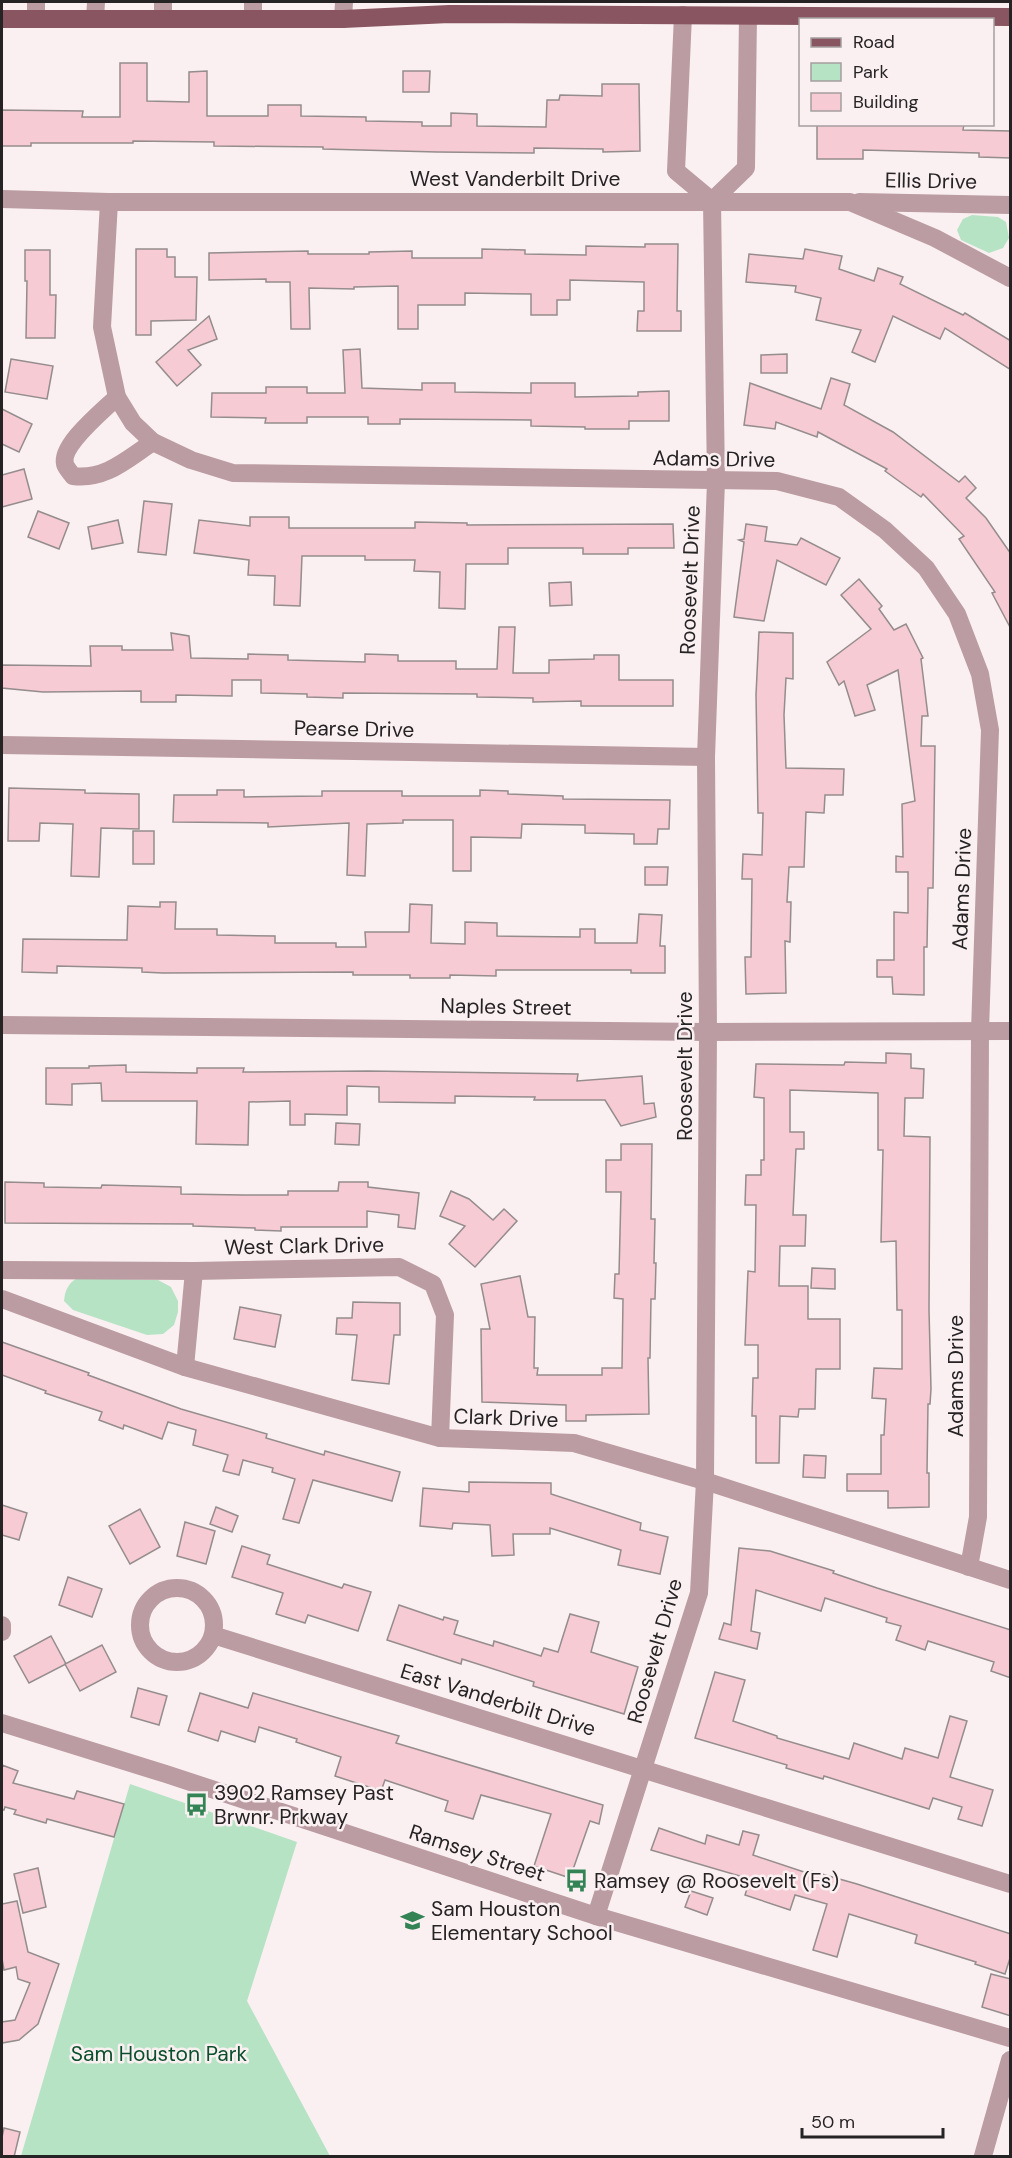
<svg xmlns="http://www.w3.org/2000/svg" width="1012" height="2158" viewBox="0 0 1012 2158" font-family="'DM Sans',sans-serif">
<style>
.green{fill:#b5e3c3}
.building{fill:#f6cbd3;stroke:#958c8d;stroke-width:1.5}
.lines{fill:none;stroke-linecap:round;stroke-linejoin:round}
.minor{stroke:#bb9ca2;stroke-width:18}
.major{stroke:#885560;stroke-width:18}
.labels{text-anchor:middle;stroke-width:5;stroke-linejoin:round;paint-order:stroke}
.street-label{font-size:21px;fill:#262324;stroke:#faf0f2}
.poi-label{font-size:21px;fill:#262324;stroke:#faf0f2;text-anchor:start}
.park-label{font-size:21px;fill:#094f2b;stroke:#faf0f2}
</style>
<rect width="100%" height="100%" fill="#faf0f2"/>
<g class="green">
<path d="M972,215L998,217L1006,222L1009,238L1003,248L989,253L961,240L957,230L963,219Z"/>
<path d="M77,1278L158,1280L171,1287L178,1301V1312L174,1325L163,1334L147,1335L73,1310L64,1301C65,1290 68,1284 77,1278Z"/>
<path d="M130,1784L297,1842L247,2001L330,2156H21Z"/>
</g>
<g class="building">
<path d="M120,63H147V101L189,102V72L207,71V116H268V105H301V116L366,117V121L422,122V126H451V113L477,114V126L546,127L547,100H559L560,95L602,96V84H639L640,151L603,152V149L534,148V153L437,152L323,149V147L214,146V142L133,141V143H31V146H2V110L83,111L82,117H120Z"/>
<path d="M403,71H430L429,92H403Z"/>
<path d="M817,124H964L963,130L1011,131V158L979,157V153L863,150V159H817Z"/>
<path d="M645,244H678L677,311H681V331H637L638,311H644V282L570,280V300H557V315H531V294L465,293V305H418V329H398V286L354,287V289L309,288L310,329H291L290,282H266V279L209,280V253L308,251V254H369V252L412,251V258H482V249L525,250V254L586,255V246L645,247Z"/>
<path d="M136,249H167V257H175V277H197L196,320L151,321V335H136Z"/>
<path d="M805,249L842,256L839,269L874,281L878,268L903,277L900,284L963,315L965,313L1011,341V370L945,328L940,339L893,316L875,362L852,352L861,330L816,320L821,298L795,292L796,286L746,282L749,254L803,259Z"/>
<path d="M25,250H50V295H56L55,338H26L27,281H25Z"/>
<path d="M209,316L217,339L188,350L201,365L177,386L156,362Z"/>
<path d="M360,349L362,388L422,390V383H455V392L531,393V383H575V397L638,396V392L669,391V421H629V429H585V427L531,426V420L400,419V424H368V417H307V423H265L266,418L211,417L212,393H266V387H307V393H345L343,350Z"/>
<path d="M787,354V373H761V355Z"/>
<path d="M11,359L53,366L47,399L5,392Z"/>
<path d="M831,378L850,384L844,405L893,432L959,482L965,476L976,488L966,498L986,518L1011,554V629L992,593L995,592L959,539L964,536L923,494L921,497L885,471L887,469L818,432L817,437L776,422L775,429L744,425L750,383L821,409Z"/>
<path d="M2,409L32,424L19,452L2,444Z"/>
<path d="M24,469L32,499L2,507V475Z"/>
<path d="M144,501L172,504L166,555L138,552Z"/>
<path d="M38,511L69,523L59,549L28,537Z"/>
<path d="M250,517H289V528H415V522L467,523V525L673,524L674,548H628V554H583V548H508V564H466L465,609L439,608L440,572L414,571L415,560H365V556H302L300,606L274,605L275,576L248,575L249,560L194,553L199,520L250,526Z"/>
<path d="M118,520L123,543L92,549L88,527Z"/>
<path d="M746,524L767,527L765,541L797,545L801,538L840,558L826,585L777,560L764,621L734,617L744,542L739,540L744,539Z"/>
<path d="M859,579L882,606L879,609L894,630L906,624L923,658L921,659L928,716H922L921,746H935L933,888H928L927,947H924V995L893,994L892,977H877V960H894V912L908,913V872H896V856L903,857L902,804L915,801L898,670L867,685L875,710L855,716L844,681L839,685L827,662L871,629L841,595Z"/>
<path d="M571,582L572,605L550,606L549,583Z"/>
<path d="M499,627H515L513,673H549V660L594,659V655H619V680H673V706H581V701L533,702V698L477,697V694L343,693V698L307,697V694L261,693V680H232V696L176,695V702H141V691L43,692L2,688V665L91,666L90,646H122V650H173L171,633L189,636L191,658L248,659V654L288,655V660L365,662V654L398,655V661H456V669H497Z"/>
<path d="M759,632L793,633V679L786,678L784,715L786,768L844,769L843,795H825L824,813L806,812L804,867H789L787,902H791L790,942L785,941L786,993L746,994L745,957H751L752,879H742L743,854L762,855L763,813H758L756,695Z"/>
<path d="M9,788L85,790V793L139,794V829L101,828L99,877L71,876L73,824L40,823L39,841H8Z"/>
<path d="M217,790H244V797L322,796V791H402V796H480V790L508,791V794L563,796V799L670,800L669,829H658L657,844H634V834L585,833V825L522,824L521,838L471,837V871H453V820H403V823L367,824L365,876L347,875L349,823L268,827V823L173,822L174,795H217Z"/>
<rect x="133" y="831" width="21" height="33"/>
<path d="M645,867H668L667,885H645Z"/>
<path d="M160,902H176L175,929H217V935L275,936V943H336V947H366L365,932H409L410,904L432,905L431,943L465,944V922L497,923V936L580,937V929H595V943H637L639,914L662,915L660,946H665V973H631V970H496V976L450,975V978H410V975H353V972L163,973L142,972V968L57,966V973L22,972L23,939L127,940L128,906L160,907Z"/>
<path d="M886,1053L911,1054V1068L924,1069L923,1098H905L904,1136L930,1137L929,1310L931,1389L930,1404H928L927,1473H929V1507L888,1508V1491H847V1474H881V1435H884L886,1399L872,1398L874,1368L902,1369V1310H897L896,1241L881,1242L883,1150H878V1093L790,1090V1132H804V1149H796L793,1215H806L805,1246H780L779,1286H808V1319H840V1369H816L815,1409H799L798,1417L780,1416L779,1463H756V1416H752L753,1378H758V1345H745L748,1271L755,1272L756,1205H745L746,1175H761V1160H764V1098L754,1097L756,1064L844,1065L845,1062L886,1063Z"/>
<path d="M126,1065V1072L197,1073V1068H244L243,1072L368,1071L578,1074L577,1081L642,1076L644,1104L654,1103L656,1117L621,1126L605,1100H534L535,1097L455,1096V1103L379,1102V1087L347,1086V1115L305,1114V1125H290V1101L249,1102L248,1145L196,1144L197,1101H102L101,1083L72,1084V1105L46,1104V1068H89V1066Z"/>
<path d="M336,1123L360,1124L359,1145L335,1144Z"/>
<path d="M621,1144H652L651,1219H655L654,1263H656L655,1299H651L650,1358H648L649,1414L586,1415V1421H566V1405L482,1402L481,1329H490L481,1284L520,1276L528,1317H535L534,1368H538L537,1375H602V1368H622L623,1299L614,1298L615,1274H619L621,1192H606V1160H621Z"/>
<path d="M5,1182L44,1183V1187L101,1188L102,1185L181,1187V1194L243,1195H288V1191H338L339,1182H368V1187L419,1193L415,1229L398,1227L399,1215L367,1211V1227H281V1231L255,1230V1228L193,1226V1224L5,1223Z"/>
<path d="M451,1191L469,1199L493,1220L504,1209L517,1221L475,1267L449,1244L465,1226L440,1216Z"/>
<path d="M812,1268L835,1269V1289L811,1288Z"/>
<path d="M353,1302L400,1303V1335H394L389,1384L352,1380L357,1335L336,1334L337,1318H352Z"/>
<path d="M240,1307L281,1315L275,1347L234,1339Z"/>
<path d="M2,1342L89,1373L88,1375L181,1409L267,1434L266,1438L324,1455L325,1451L400,1472L392,1501L313,1480L299,1523L283,1519L295,1479L272,1472L273,1468L243,1460L239,1475L223,1471L228,1455L193,1445L196,1430L168,1422L162,1439L124,1425L123,1429L99,1420L102,1412L45,1393L46,1391L2,1375Z"/>
<path d="M804,1455L826,1456L825,1478L803,1477Z"/>
<path d="M469,1482L551,1483V1494L641,1523L640,1530L668,1537L660,1574L618,1565L621,1550L550,1528V1534H513L514,1555L492,1556L490,1525L453,1523L452,1529L420,1526L423,1488L469,1492Z"/>
<path d="M2,1505L27,1513L19,1540L2,1535Z"/>
<path d="M216,1507L238,1516L232,1532L210,1524Z"/>
<path d="M140,1509L160,1547L130,1564L109,1526Z"/>
<path d="M185,1522L215,1531L206,1564L177,1556Z"/>
<path d="M242,1546L270,1555L267,1564L342,1588L344,1584L371,1592L358,1631L308,1615L305,1623L276,1614L283,1593L232,1577Z"/>
<path d="M739,1548L770,1551L834,1571L833,1573L877,1588L1011,1630V1678L991,1671L994,1662L928,1641L925,1650L896,1640L901,1626L886,1622L887,1618L825,1598L821,1611L756,1590L751,1631L760,1633L757,1649L719,1639L724,1623L731,1625Z"/>
<path d="M68,1577L102,1589L92,1617L59,1605Z"/>
<path d="M399,1605L443,1620L444,1617L458,1621L454,1634L493,1646L494,1641L541,1656L544,1648L558,1652L570,1614L599,1622L591,1652L638,1667L624,1714L533,1686L534,1682L462,1659L461,1664L387,1640Z"/>
<path d="M51,1636L66,1664L29,1683L14,1656Z"/>
<path d="M102,1645L116,1672L80,1691L65,1664Z"/>
<path d="M715,1672L745,1680L733,1721L777,1736V1738L849,1759L854,1743L902,1759L905,1748L938,1758L950,1716L967,1721L950,1777L993,1790L982,1826L958,1819L962,1807L933,1798L929,1809L824,1776L823,1779L786,1768L787,1765L695,1738Z"/>
<path d="M138,1688L167,1696L159,1725L131,1717Z"/>
<path d="M200,1693L248,1708L253,1693L399,1736L396,1743L603,1805L599,1824L590,1821L570,1878L534,1866L551,1814L481,1795L473,1819L445,1811L448,1801L385,1780L381,1791L335,1776L341,1757L296,1742L297,1739L259,1727L255,1742L221,1731L218,1741L188,1731Z"/>
<path d="M2,1765L18,1771L13,1783L74,1799L77,1791L124,1804L114,1837L47,1819L46,1823L14,1814L16,1810L5,1807L4,1810H2Z"/>
<path d="M659,1828L705,1844L707,1835L739,1845L743,1831L759,1835L753,1855L810,1874L811,1871L857,1884L1011,1934V1955L1005,1974L975,1964L976,1962L915,1943L917,1935L849,1914L837,1957L813,1950L827,1904L795,1895L790,1910L745,1895L750,1879L651,1850Z"/>
<path d="M38,1868L46,1907L23,1913L14,1874Z"/>
<path d="M691,1891L713,1898L707,1915L685,1907Z"/>
<path d="M17,1901L28,1952L59,1964L38,2024L19,2040L2,2043V2022L15,2020L30,1983L18,1979L16,1967L4,1970L2,1959V1904Z"/>
<path d="M991,1974L1011,1979V2016L982,2007Z"/>
<path d="M4,2128L20,2132L14,2157H2V2137Z"/>
</g>
<g class="lines">
<g class="minor">
<path d="M253,2V19"/>
<path d="M683,15L676,171L712,201"/>
<path d="M36,19V2"/>
<path d="M95,19L96,2"/>
<path d="M163,19V2"/>
<path d="M343,19L344,2"/>
<path d="M2,199L109,202H850L935,238L1010,278"/>
<path d="M109,202L102,327L117,397L133,423L153,442L191,460L233,473L777,481L839,497L885,530L926,568L957,614L980,674L990,730L980,1031L978,1517L969,1567"/>
<path d="M859,202L1010,205"/>
<path d="M117,397C104,410 60,445 65,464C66,468 71,473 73,476C106,480 127,459 153,442"/>
<path d="M2,745L706,757"/>
<path d="M2,1025L708,1032L1010,1031"/>
<path d="M2,1270L194,1271L399,1267L433,1284L445,1315L440,1438"/>
<path d="M2,1299L185,1367L440,1438L574,1443L705,1481L1010,1580"/>
<path d="M185,1367L194,1271"/>
<circle cx="177" cy="1625" r="37"/>
<path d="M2,1625V1632"/>
<path d="M213,1635L1010,1884"/>
<path d="M2,1723L166,1774L596,1916L1010,2038"/>
<path d="M596,1916L699,1593L705,1481L708,1032L706,757L716,481L712,201L746,168L748,16"/>
<path d="M983,2156L1010,2060"/>
</g>
<path class="major" d="M2,19H343L449,14L1010,17"/>
</g>
<defs>
<symbol id="bus-bare" viewBox="-9 -9 18 18"><path d="M-5-6H5V4H4V6H2V4H-2V6H-4V4H-5ZM-3.5-4V0h7V-4ZM-3.5 1.2v1.5H-2V1.2ZM2 1.2v1.5H3.5V1.2Z" fill="#338354" stroke="#faf0f2" stroke-width="2.5" paint-order="stroke"/></symbol>
<symbol id="school-bare" viewBox="-9 -9 18 18"><path d="M0-5L7-2L0 1L-7-2ZM-4 1L0 2.5L4 1V4Q0 6-4 4Z" fill="#338354" stroke="#faf0f2" stroke-width="2.5" paint-order="stroke"/></symbol>
</defs>
<g fill-rule="evenodd">
<use href="#bus-bare" x="180" y="1788" width="33" height="33"/>
<use href="#bus-bare" x="560" y="1864" width="33" height="33"/>
<use href="#school-bare" x="396" y="1904" width="33" height="33"/>
</g>
<g class="labels">
<g class="street-label">
<text x="515" y="186">West Vanderbilt Drive</text>
<text transform="translate(931 181) rotate(1)" y="7">Ellis Drive</text>
<text transform="translate(714 459) rotate(1)" y="7">Adams Drive</text>
<text transform="translate(690 580) rotate(-88)" y="7">Roosevelt Drive</text>
<text transform="translate(354 729) rotate(1)" y="7">Pearse Drive</text>
<text transform="translate(962 889) rotate(-88)" y="7">Adams Drive</text>
<text transform="translate(506 1007) rotate(1)" y="7">Naples Street</text>
<text transform="translate(685 1066) rotate(-90)" y="7">Roosevelt Drive</text>
<text transform="translate(304 1246) rotate(-1)" y="7">West Clark Drive</text>
<text transform="translate(956 1376) rotate(-90)" y="7">Adams Drive</text>
<text transform="translate(506 1418) rotate(2)" y="7">Clark Drive</text>
<text transform="translate(655 1651) rotate(-74)" y="7">Roosevelt Drive</text>
<text transform="translate(498 1700) rotate(17)" y="7">East Vanderbilt Drive</text>
<text transform="translate(477 1853) rotate(18)" y="7">Ramsey Street</text>
</g>
<g class="poi-label">
<text x="214" y="1800">3902 Ramsey Past<tspan x="214" dy="24">Brwnr. Prkway</tspan></text>
<text x="594" y="1888">Ramsey @ Roosevelt (Fs)</text>
<text x="431" y="1916">Sam Houston<tspan x="431" dy="24">Elementary School</tspan></text>
</g>
<g class="park-label">
<text x="159" y="2061">Sam Houston Park</text>
</g>
</g>
<rect width="1012" height="2158" fill="none" stroke="#262324" stroke-width="6"/>
<rect x="799" y="18" width="195" height="108" fill="#faf0f2" stroke="#a59ea0" stroke-width="1.5"/>
<rect x="811" y="38" width="30" height="9" fill="#885560" stroke="#a59ea0" stroke-width="1.5"/>
<text x="853" y="48" font-size="18" fill="#262324">Road</text>
<rect x="811" y="63" width="30" height="18" fill="#b5e3c3" stroke="#a59ea0" stroke-width="1.5"/>
<text x="853" y="78" font-size="18" fill="#262324">Park</text>
<rect x="811" y="93" width="30" height="18" fill="#f6cbd3" stroke="#a59ea0" stroke-width="1.5"/>
<text x="853" y="108" font-size="18" fill="#262324">Building</text>
<path d="M802 2128v9h141v-9" fill="none" stroke="#262324" stroke-width="3"/>
<text x="811" y="2128" font-size="18" fill="#262324" stroke="#faf0f2" stroke-width="4.5" paint-order="stroke">50 m</text>
</svg>
